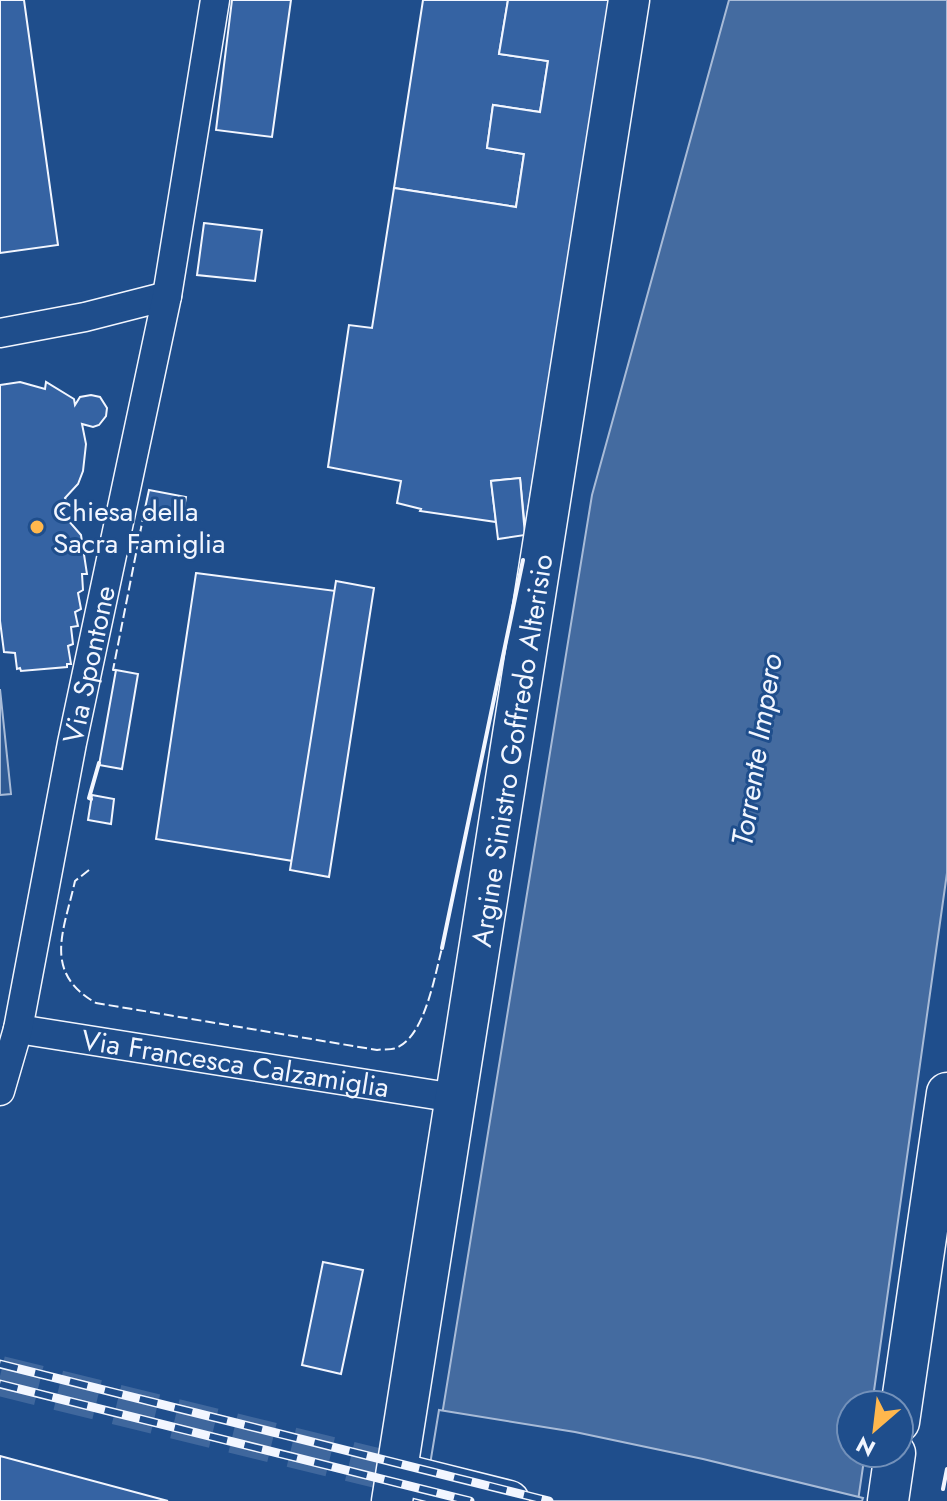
<svg xmlns="http://www.w3.org/2000/svg" width="947" height="1501" viewBox="0 0 947 1501" font-family="Jost,sans-serif">
<style>
.green{fill:#305b95;stroke:#a8bbd7;stroke-width:2}
.water{fill:#446ba0;stroke:#a8bbd7;stroke-width:2}
.pier{fill:#1f4e8c;stroke:#a8bbd7;stroke-width:2}
.building{fill:#3563a3;stroke:#f2f6ff;stroke-width:2}
.lines{fill:none;stroke-linecap:round;stroke-linejoin:round}
.secondary-tunnel{stroke:#3f679d;stroke-width:40;stroke-dasharray:40 20;stroke-linecap:butt}
.minor-casing{stroke:#f2f6ff;stroke-width:31}
.secondary-casing{stroke:#f2f6ff;stroke-width:43}
.minor{stroke:#1f4e8c;stroke-width:28}
.secondary{stroke:#1f4e8c;stroke-width:40}
.rail-casing{stroke:#f2f6ff;stroke-width:9}
.rail{stroke:#1f4e8c;stroke-width:6;stroke-dasharray:18;stroke-linecap:butt}
.fence{stroke:#f2f6ff;stroke-width:2;stroke-dasharray:10 4;stroke-linecap:butt}
.wall{stroke:#f2f6ff;stroke-width:4}
.poi-dot{fill:#ffb74d;stroke:#1f4e8c;stroke-width:3}
.labels{text-anchor:middle;stroke-width:6;stroke-linejoin:round;paint-order:stroke}
.poi-label{font-size:28px;fill:#f2f6ff;stroke:#1f4e8c;text-anchor:start}
.street-label{font-size:28px;fill:#f2f6ff;stroke:#1f4e8c}
.water-label{font-size:30px;font-style:italic;fill:#f2f6ff;stroke:#1f4e8c}
</style>
<rect width="100%" height="100%" fill="#1f4e8c"/>
<path class="green" d="M0,689L11,794L0,795Z"/>
<path class="water" d="M729,0H947V873L872,1405H851V1453H865L858,1501H428L592,495Z"/>
<path class="pier" d="M439,1410L575,1432L703,1459L863,1498L862,1501H424Z"/>
<g class="building">
<path d="M0,0H24L58,245L0,253Z"/>
<path d="M232,0H291L272,137L216,130Z"/>
<path d="M423,0H508L499,54L548,61L540,112L493,105L487,148L524,154L516,207L394,188Z"/>
<path d="M508,0H611L525,529L520,478L491,481L496,522L420,511L421,509L397,503L401,481L328,467L349,325L372,328L394,188L516,207L524,154L487,148L493,105L540,112L548,61L499,54Z"/>
<path d="M204,223L262,230L255,281L197,275Z"/>
<path d="M20,382L45,389L46,382L74,399L75,405L80,397L91,395L100,397L107,408L106,416L99,425L93,427L82,424L86,444L83,471L78,484L65,498L68,505L60,511L81,535L87,574H82L83,590L78,593L81,609L75,612L78,626L71,627L73,644L68,646L71,664H67V667L21,671L20,668L17,669L15,653L4,652L0,621V385Z"/>
<path d="M520,478L525,535L498,539L491,481Z"/>
<path d="M149,490L186,497L182,520L144,513Z"/>
<path d="M196,573L336,591L293,861L156,839Z"/>
<path d="M336,581L374,588L329,877L290,870Z"/>
<path d="M116,670L138,674L122,769L99,765Z"/>
<path d="M92,795L114,799L111,824L88,820Z"/>
<path d="M323,1262L363,1270L341,1374L302,1365Z"/>
<path d="M0,1456L168,1501H0Z"/>
</g>
<g class="lines">
<path class="secondary-tunnel" d="M0,1376L397,1473"/>
<defs>
<g id="minor">
<path d="M0,333L85,317L167,296"/>
<path id="s1" d="M18,1029L455,1098"/>
<path id="s2" d="M0,1091L18,1029L72,743L167,296L215,0"/>
</g>
<g id="secondary">
<path d="M899,1422L947,1093"/>
<path d="M397,1473L509,1501"/>
<path id="s3" d="M392,1501C472,1001 552,501 629,0"/>
<path d="M888,1501L895,1453"/>
</g>
</defs>
<use href="#minor" class="minor-casing"/>
<use href="#secondary" class="secondary-casing"/>
<use href="#minor" class="minor"/>
<use href="#secondary" class="secondary"/>
<defs>
<g id="rail">
<path d="M0,1364L549,1501"/>
<path d="M0,1384L470,1501"/>
</g>
</defs>
<use href="#rail" class="rail-casing"/>
<use href="#rail" class="rail"/>
<g class="fence">
<path d="M116,670H113L144,513"/>
<path d="M89,870L75,881C64,931 42,972 96,1003L377,1050C383,1049 391,1050 396,1048C425,1037 435,974 442,948"/>
</g>
<g class="wall">
<path d="M91,799L89,798L99,763"/>
<path d="M442,948L523,560"/>
<path d="M943,1489L947,1469"/>
</g>
</g>
<circle class="poi-dot" cx="37" cy="527" r="8"/>
<g class="labels">
<g class="poi-label">
<text x="53" y="521">Chiesa della<tspan x="53" dy="32">Sacra Famiglia</tspan></text>
</g>
<g class="street-label">
<text dy="10" stroke="none"><textPath href="#s2" startOffset="436">Via Spontone</textPath></text>
<text dy="10" stroke="none"><textPath href="#s3" startOffset="760">Argine Sinistro Goffredo Alterisio</textPath></text>
<text dy="10" stroke="none"><textPath href="#s1" startOffset="220">Via Francesca Calzamiglia</textPath></text>
</g>
<g class="water-label">
<text transform="translate(757 750) rotate(-81)" y="10">Torrente Impero</text>
</g>
</g>
<g transform="translate(875 1429) rotate(208)"><circle r="38" fill="#1f4e8c" stroke="#7391ba" stroke-width="2"/>
<path d="M0-6L14 30L0 20L-14 30Z" fill="#ffb74d"/>
<text y="-12" font-size="22" font-weight="bold" text-anchor="middle" fill="#f2f6ff">N</text>
</g>
</svg>
